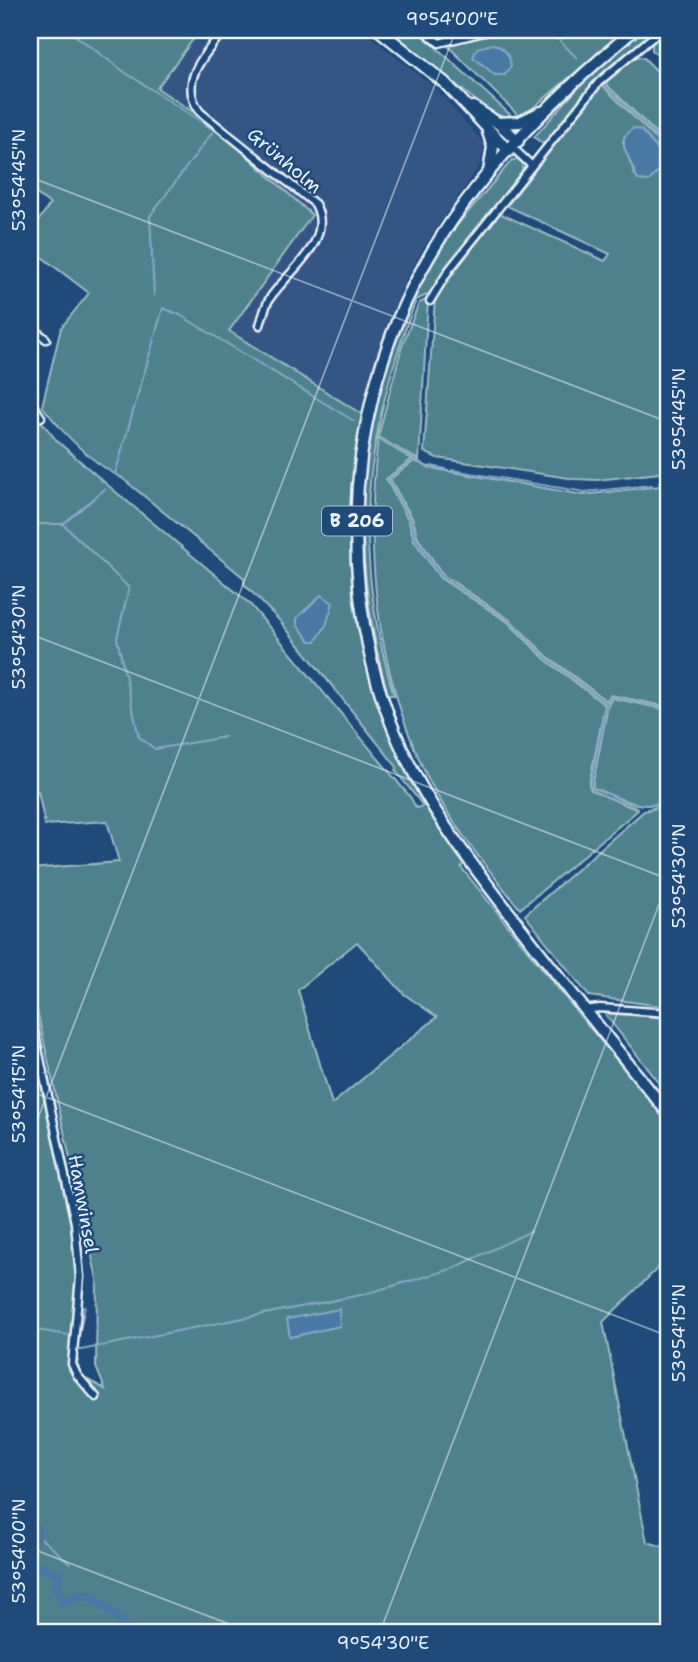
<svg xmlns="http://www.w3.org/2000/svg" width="698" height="1662" viewBox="0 0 698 1662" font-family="'Shantell Sans',sans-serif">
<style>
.built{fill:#365785}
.green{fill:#4f818d;stroke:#9cb9c2;stroke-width:2;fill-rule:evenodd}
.water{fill:#4878a4;stroke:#88a8c6;stroke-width:2}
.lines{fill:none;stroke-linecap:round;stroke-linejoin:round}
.stream{stroke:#88a8c6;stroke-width:2}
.river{stroke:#4878a4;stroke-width:10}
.minor-casing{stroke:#e8f1f8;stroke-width:11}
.primary-casing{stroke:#e8f1f8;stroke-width:15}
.minor{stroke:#1f4a7a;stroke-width:6}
.primary{stroke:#1f4a7a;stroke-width:10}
.ticks{fill:none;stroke:#e8f1f8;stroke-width:2;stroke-opacity:0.45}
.labels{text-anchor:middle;stroke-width:5;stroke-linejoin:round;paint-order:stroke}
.shield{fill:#1f4a7a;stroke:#acbfd2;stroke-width:2}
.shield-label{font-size:18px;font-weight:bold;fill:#e8f1f8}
.street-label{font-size:19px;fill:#e8f1f8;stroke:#1f4a7a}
.neatline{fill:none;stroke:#e8f1f8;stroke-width:2.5}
.ticks-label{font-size:18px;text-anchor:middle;fill:#e8f1f8}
</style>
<rect width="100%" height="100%" fill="#1f4a7a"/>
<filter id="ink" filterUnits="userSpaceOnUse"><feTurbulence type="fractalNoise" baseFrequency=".0143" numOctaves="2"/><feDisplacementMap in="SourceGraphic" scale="14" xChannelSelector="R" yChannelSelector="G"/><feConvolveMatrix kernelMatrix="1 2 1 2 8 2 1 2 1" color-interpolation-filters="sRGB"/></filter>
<g filter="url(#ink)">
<path class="built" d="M200,30H362L437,90L484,144L481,163L423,248L403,286L387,324L363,415L229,331L156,88Z"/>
<g class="green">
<path d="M30,30H200L157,88L214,126L312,215L229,331L363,415C337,577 365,731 465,863L461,867L580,1016L668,1120V1258L603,1322L647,1542L668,1548V1632H30V1021C48,1104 70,1189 77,1274C80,1306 67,1337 69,1370L105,1389L96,1367L97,1279L30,979V869L119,862L107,821L45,825L38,791L30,790V420L37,416L57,441L104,482L250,604L411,798L416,808L423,806L395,770L397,767L280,621L244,584V578L122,478C92,463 63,433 42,406L61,328L89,293L30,248V233L50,204L30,189ZM357,942L404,994L437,1017L332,1104L298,990Z"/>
<path d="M389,30H417L514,118L500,116L486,109Z"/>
<path d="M513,30H626L521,118L447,45Z"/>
<path d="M640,30H655L608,68L543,144L534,137L595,69Z"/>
<path d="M668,30V66L652,50V43Z"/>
<path d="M636,56L644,58L668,82V145L605,83Z"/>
<path d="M602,85L668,151V472L597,480L575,479L437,458L424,452L435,298L499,213L605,261L610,254L507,206ZM641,130L664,157V162L635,175L623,142Z"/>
<path d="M518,159L523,164L521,174L431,293L416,300C363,439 351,551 394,695H388C348,551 353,407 425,273C447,232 483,196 512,160Z"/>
<path d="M428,299L419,460L378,437L402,346L419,303Z"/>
<path d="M378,439L412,459L386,479L409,521L414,540L440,578L508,622L545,659L605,705L589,785L591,790L638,810L520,909C485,865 447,820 423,768C376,665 364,551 378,439Z"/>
<path d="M414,461L431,468L583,495L668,485V707L611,695L606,701L547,656L510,620L443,575L418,538L413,520L390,479Z"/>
<path d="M612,698L668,710V802C634,811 624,798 592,788L608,705Z"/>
<path d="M668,805V1007L589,996L525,915L644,811Z"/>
<path d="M604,1013L668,1018V1094Z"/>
</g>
<g class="water">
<path d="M493,44C505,48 509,54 511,66L505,75H495L473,57L477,48Z"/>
<path d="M633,128L641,130L664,157L663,166L649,181L638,180L624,147V137Z"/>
<path d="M321,595L333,603L326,625L316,641H310L297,625V618Z"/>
<path d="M339,1309L340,1326L290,1337L287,1319Z"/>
</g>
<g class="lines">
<g class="stream">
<path d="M68,30L126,73L214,130L150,216L154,296"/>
<path d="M549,30L577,58"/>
<path d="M604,84L668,148"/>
<path d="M380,439L392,446"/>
<path d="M399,450L423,464"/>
<path d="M414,459L388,479L411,520L416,539L442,577L509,621L546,657L606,704L590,786L638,808"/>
<path d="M431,466L446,469"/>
<path d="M452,470L585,492L652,485"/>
<path d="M115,474L163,308L180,315L354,421"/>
<path d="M659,483L668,482"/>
<path d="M30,509L38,524H63L105,489"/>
<path d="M63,524L129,588L117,638L139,737L155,749L225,737"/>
<path d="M607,703L612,697L668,709"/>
<path d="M647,809L668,804"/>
<path d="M30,1329L68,1335"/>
<path d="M77,1346L85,1306"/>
<path d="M76,1351L361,1295L452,1269L531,1231"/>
<path d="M76,1352L78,1362"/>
<path d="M38,1536L70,1563"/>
</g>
<g class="river">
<path d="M30,1516C37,1530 41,1536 30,1548"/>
<path d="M30,1562L59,1575L57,1589L65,1602L79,1595H91L133,1632"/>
</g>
<defs>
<g id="minor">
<path d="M224,30C205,55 177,81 200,112L315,204C335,241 288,271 270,298C265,306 263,316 260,325"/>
<path d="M423,30L439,43L492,30"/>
<path d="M512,147L531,165"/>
<path d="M430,301L449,270L599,82L661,30"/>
<path d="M30,326L46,339"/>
<path d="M30,401L41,417"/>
<path d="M584,1010L600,1008L668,1013"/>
<path d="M30,1011L75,1223L80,1277L72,1364L77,1375L96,1397"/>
</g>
<g id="primary">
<path d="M379,30L445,83L509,151"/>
<path d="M634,30C553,98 470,179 420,273C338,425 333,623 416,777C444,830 481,876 517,923C566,987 617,1050 668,1113"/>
<path d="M473,107L498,123L518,141"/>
<path d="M498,123L520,122L541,112"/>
<path d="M488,132L493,147L489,172"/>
</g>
</defs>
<use href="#minor" class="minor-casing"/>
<use href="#primary" class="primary-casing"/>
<use href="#minor" class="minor"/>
<use href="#primary" class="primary"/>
</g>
</g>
<path class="ticks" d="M30,177L668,422M30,634L668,879M30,1091L668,1336M30,1139L456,30M30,1548L250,1632M380,1632L668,881"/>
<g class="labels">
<rect class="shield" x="322" y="506.5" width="70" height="29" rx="5"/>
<g class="shield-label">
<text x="357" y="527">B 206</text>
</g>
<g class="street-label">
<text transform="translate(285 160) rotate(40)" y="7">Grünholm</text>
<text transform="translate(84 1204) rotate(80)" y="7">Hamwinsel</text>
</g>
</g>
<rect width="698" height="1662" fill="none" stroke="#1f4a7a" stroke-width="77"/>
<rect x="38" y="38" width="622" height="1586" class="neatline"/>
<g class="ticks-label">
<text x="452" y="25">9°54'00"E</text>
<text transform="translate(19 180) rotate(-90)" y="6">53°54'45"N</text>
<text transform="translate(679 419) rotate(-90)" y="6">53°54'45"N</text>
<text transform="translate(19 637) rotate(-90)" y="6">53°54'30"N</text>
<text transform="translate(679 876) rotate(-90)" y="6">53°54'30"N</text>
<text transform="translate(19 1094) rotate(-90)" y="6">53°54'15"N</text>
<text transform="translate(679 1333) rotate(-90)" y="6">53°54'15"N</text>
<text transform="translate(19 1551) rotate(-90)" y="6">53°54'00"N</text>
<text x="383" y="1649">9°54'30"E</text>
</g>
</svg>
